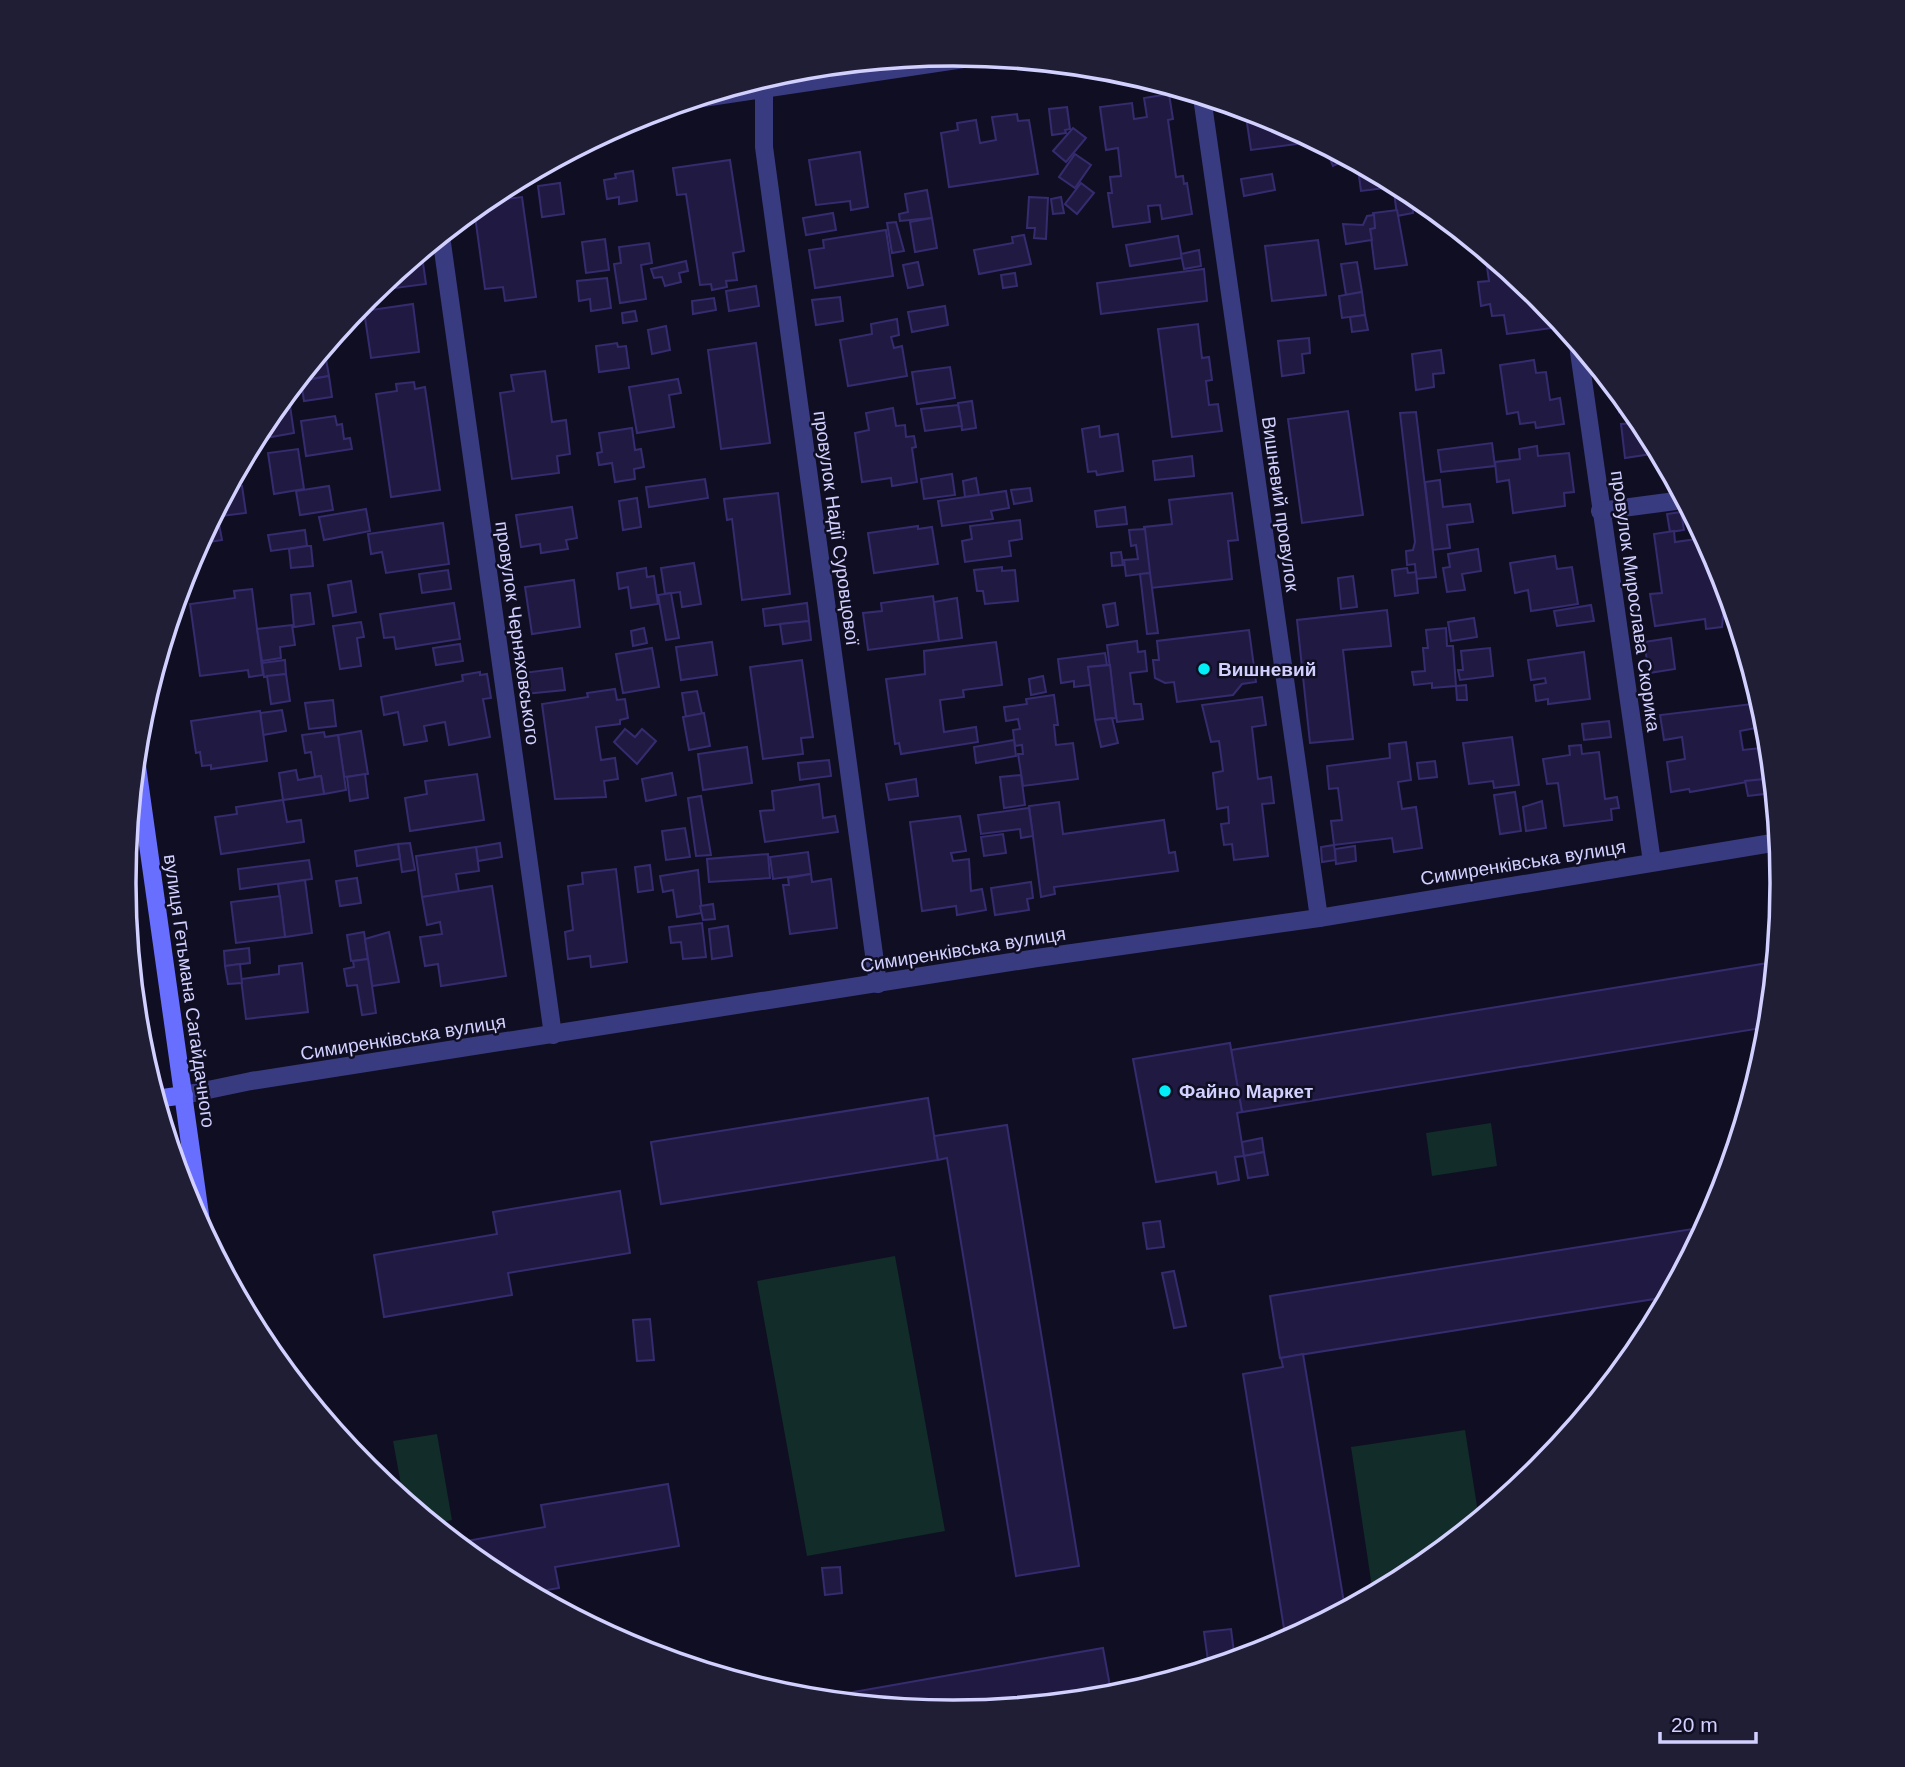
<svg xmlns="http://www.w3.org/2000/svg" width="1905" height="1767" viewBox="0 0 1905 1767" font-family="Helvetica,sans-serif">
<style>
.green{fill:#112c29}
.building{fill:#201a43;stroke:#352c6f;stroke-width:2}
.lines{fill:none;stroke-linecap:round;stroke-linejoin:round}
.minor{stroke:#393b81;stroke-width:18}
.tertiary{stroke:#393b81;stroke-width:18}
.secondary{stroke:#686efd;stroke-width:18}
.poi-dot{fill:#02eff8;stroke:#100e22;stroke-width:2.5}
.labels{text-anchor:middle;stroke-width:5;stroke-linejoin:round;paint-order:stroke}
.street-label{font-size:19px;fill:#d2d0ff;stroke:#100e22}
.poi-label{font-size:19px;font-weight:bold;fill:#d2d0ff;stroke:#100e22;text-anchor:start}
.rim{fill:none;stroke:#d2d0ff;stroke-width:3.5}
</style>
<rect width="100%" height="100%" fill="#100e22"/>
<g class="green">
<path d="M1491,1123L1497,1166L1432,1176L1426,1133Z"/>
<path d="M895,1256L945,1531L807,1556L757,1281Z"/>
<path d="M1465,1430L1479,1519L1413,1573L1373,1594L1351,1447Z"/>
<path d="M437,1434L452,1520L432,1524L404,1501L393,1441Z"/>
</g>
<g class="building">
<path d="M1169,94L1173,119L1168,120L1176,177L1183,176L1184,184L1187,183L1192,214L1162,219L1160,205L1148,206L1150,222L1113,227L1108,193H1112L1110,177L1121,176L1118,148L1106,150L1100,107L1132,103L1134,119L1147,117L1144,98Z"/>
<path d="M1067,107L1070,129L1065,130L1066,133L1052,135L1049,109Z"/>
<path d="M1245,110L1270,118L1304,136L1305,143L1251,150Z"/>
<path d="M1017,114L1018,121L1029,120L1038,174L949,187L941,133L958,130L957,123L976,120L980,143L996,140L992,117Z"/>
<path d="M1073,128L1086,138L1066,162L1053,151Z"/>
<path d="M1325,147L1348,159L1333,166Z"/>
<path d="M860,152L868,207L851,210L850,201L816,205L809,160Z"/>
<path d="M1075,154L1091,165L1075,188L1059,177Z"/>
<path d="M730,160L744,251L733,253L737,280L726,281L727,287L712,290L711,284L700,285L686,194L677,195L673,168Z"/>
<path d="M633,171L637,201L619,204V197L607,199L604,180L616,178L615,174Z"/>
<path d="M1370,171L1385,179L1386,188L1361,191L1359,176Z"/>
<path d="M1272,174L1275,190L1244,196L1241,179Z"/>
<path d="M560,183L564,214L542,217L538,186Z"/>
<path d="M1081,183L1094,193L1077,214L1065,204Z"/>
<path d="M1393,183L1412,193L1413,213L1397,216Z"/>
<path d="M927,190L932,218L900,221L899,214L908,212L905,194Z"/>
<path d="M488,197L489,201L522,197L536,297L505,301L503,287L485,289L474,209Z"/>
<path d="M1029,197L1048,198L1046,239L1034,238L1035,228H1027Z"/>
<path d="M1061,197L1064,213L1053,214L1051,199Z"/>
<path d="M1397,210L1407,265L1375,269L1370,229L1375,228L1373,213Z"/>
<path d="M833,213L836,230L806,235L803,218Z"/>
<path d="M1374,215L1375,228L1370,229L1372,240L1346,244L1343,224L1363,225L1367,216Z"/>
<path d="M932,218L937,248L915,252L910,222Z"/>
<path d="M896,222L904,251L892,253L887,223Z"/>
<path d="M886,230L893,276L815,288L809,250L824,248L823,240Z"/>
<path d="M1024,235L1031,264L979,274L974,250L1013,243L1012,237Z"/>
<path d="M1178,236L1182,258L1130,266L1126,245Z"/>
<path d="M605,239L609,270L586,273L582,242Z"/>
<path d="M1318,240L1326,295L1272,301L1265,246Z"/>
<path d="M649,243L652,263L641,265L646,299L620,303L614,264L621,263L619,247Z"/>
<path d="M1199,250L1201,266L1184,269L1181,254Z"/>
<path d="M1485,253L1537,296L1538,303L1543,302L1550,310L1552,328L1507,334L1504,315L1492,316L1490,304L1481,306L1478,282L1489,281Z"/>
<path d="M686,261L688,271L679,273L681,282L665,286L662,277L654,278L651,269Z"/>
<path d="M918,262L923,285L908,288L903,265Z"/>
<path d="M1357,262L1362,292L1346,295L1341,264Z"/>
<path d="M423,263L426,284L388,289L387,280L399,270Z"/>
<path d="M1204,269L1207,301L1101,314L1097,283Z"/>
<path d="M1015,273L1017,286L1003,288L1001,275Z"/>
<path d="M607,278L611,308L591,311L590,299L579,301L577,281Z"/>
<path d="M756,286L759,306L729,311L726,291Z"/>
<path d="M1362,292L1365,315L1342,318L1339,296Z"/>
<path d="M840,297L843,321L816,325L812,300Z"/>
<path d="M714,298L716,310L693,314L692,301Z"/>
<path d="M413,304L419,352L371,358L364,311Z"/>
<path d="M945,306L948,325L912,332L908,312Z"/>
<path d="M635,311L637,321L623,323L622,313Z"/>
<path d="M1365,315L1368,330L1352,332L1350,317Z"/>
<path d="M897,319L899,335L891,337L894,348L902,346L907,376L848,386L840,340L872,334L871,324Z"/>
<path d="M1198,324L1202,358L1209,357L1212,380L1206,381L1209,405L1218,404L1222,431L1172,437L1158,329Z"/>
<path d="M666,326L670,350L652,354L648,330Z"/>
<path d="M1309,338L1310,353L1302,354L1304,373L1282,376L1278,341Z"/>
<path d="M617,343L618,347L626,346L629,368L599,372L596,346Z"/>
<path d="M756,343L770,443L721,449L708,350Z"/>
<path d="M324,348L329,376L297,381Z"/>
<path d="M1441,350L1444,373L1433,374L1434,387L1416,390L1412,354Z"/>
<path d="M1534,360L1536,373L1546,372L1550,400L1560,398L1564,424L1536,428L1535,422L1520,424L1518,412L1507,414L1500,365Z"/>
<path d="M950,367L955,398L917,404L912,372Z"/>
<path d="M545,371L552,422L566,420L570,454L557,456L559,473L512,479L500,393L514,391L511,375Z"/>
<path d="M329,376L332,397L304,401L301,381Z"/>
<path d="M678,379L681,393L669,395L674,427L637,433L629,387Z"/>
<path d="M414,382L415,389L425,387L440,490L391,497L376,394L397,391L396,384Z"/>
<path d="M288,392L294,433L260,439L259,431L263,422Z"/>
<path d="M1617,392L1632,410L1619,412Z"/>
<path d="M972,401L976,428L962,430L958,403Z"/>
<path d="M958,405L962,426L925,431L921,409Z"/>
<path d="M893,408L896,426L905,425L906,437L914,436L916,447L912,448L917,482L892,486L891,478L862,482L855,433L869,430L866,413Z"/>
<path d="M1348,411L1363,515L1302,523L1288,419Z"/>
<path d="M1416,412L1436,577L1416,579L1415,564L1407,565L1406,551L1413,550L1415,542L1400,413Z"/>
<path d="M335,416L337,425L342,424L344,439L350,438L352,449L306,456L301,421Z"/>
<path d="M1637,417L1658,453L1625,458L1621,424L1638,423Z"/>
<path d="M1099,426L1100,437L1118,434L1123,471L1097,475L1096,471L1088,472L1082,429Z"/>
<path d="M632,428L635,450L641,449L644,467L634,469L635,479L615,482L612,463L599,465L597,453L602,452L599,433Z"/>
<path d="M1492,443L1495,466L1441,472L1438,450Z"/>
<path d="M1537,446L1538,456L1569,453L1574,492L1564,493L1565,506L1513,513L1509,480L1497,482L1495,462L1520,459L1519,449Z"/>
<path d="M298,449L304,489L274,494L268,453Z"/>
<path d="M1192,456L1194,476L1155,480L1153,461Z"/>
<path d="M952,474L955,495L924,499L921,479Z"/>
<path d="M976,478L979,495L965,497L963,481Z"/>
<path d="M705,479L708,498L649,507L646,487Z"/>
<path d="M1440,480L1443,507L1470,504L1473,522L1447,525L1450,548L1433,550L1425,482Z"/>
<path d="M242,486L246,513L213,517L228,488Z"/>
<path d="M329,486L333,510L300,515L296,491Z"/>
<path d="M1030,488L1032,501L1014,504L1011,490Z"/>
<path d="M1006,491L1009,508L991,511L993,519L942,526L938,501Z"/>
<path d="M778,493L790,594L742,600L732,519L727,520L724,499Z"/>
<path d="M1232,493L1238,540L1228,541L1232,579L1151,588L1144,527L1172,524L1169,500Z"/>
<path d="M637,498L641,527L623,530L619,501Z"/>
<path d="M572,507L577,538L566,540L568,549L541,553L540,544L521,547L516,515Z"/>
<path d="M1125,507L1127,524L1097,527L1095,511Z"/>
<path d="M366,509L370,531L324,540L319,517Z"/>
<path d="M1681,512L1684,530L1670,532L1667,514Z"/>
<path d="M1020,520L1022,539L1009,541L1011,556L965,562L962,541L972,539L970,526Z"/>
<path d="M443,523L449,564L386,573L382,552L371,554L368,534Z"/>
<path d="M219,524L222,540L198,544L208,526Z"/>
<path d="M918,526V529L932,527L938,564L874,573L868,533Z"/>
<path d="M1145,529L1150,573L1126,576L1124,560L1138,559L1136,545L1131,546L1129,530Z"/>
<path d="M305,530L307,546L271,551L268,535Z"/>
<path d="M1674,531L1675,542L1703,538L1719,566L1721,583H1724L1731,606L1724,607L1722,627L1706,629L1705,619L1655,626L1650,594L1662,593L1654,534Z"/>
<path d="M307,546H311L313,566L291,568L289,549Z"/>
<path d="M1478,549L1481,571L1462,574L1465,590L1447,592L1443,568L1450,567L1448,554Z"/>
<path d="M1121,552L1123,565L1112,566L1111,553Z"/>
<path d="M1555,556L1557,569L1572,567L1578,604L1531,611L1528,590L1515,593L1510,563Z"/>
<path d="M694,563L701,604L682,607L680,592L665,594L661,568Z"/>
<path d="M1002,567V571L1015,570L1018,601L985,604L983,591H977L974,570Z"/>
<path d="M646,568L647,577L654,576L658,604L631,608L628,587L619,589L617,573Z"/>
<path d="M1407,568L1408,573L1416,572L1418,593L1395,596L1392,570Z"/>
<path d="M448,570L451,589L422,593L419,574Z"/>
<path d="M1150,573L1158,633L1147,634L1140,574Z"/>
<path d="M1353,576L1357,607L1341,609L1338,578Z"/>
<path d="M574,580L580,627L532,634L525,587Z"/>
<path d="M351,581L356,612L333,616L328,585Z"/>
<path d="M252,589L263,675L249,677L248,670L200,676L190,604L235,598L234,591Z"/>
<path d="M310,593L314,624L294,627L291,595Z"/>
<path d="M671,593L679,638L666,640L658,595Z"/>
<path d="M933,596L939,641L868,650L863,613L882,611L881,603Z"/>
<path d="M957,598L962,638L939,641L934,602Z"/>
<path d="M454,603L460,639L396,649L394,637L384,638L380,614Z"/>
<path d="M807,603L809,621L765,626L763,609Z"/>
<path d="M1115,603L1118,625L1107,627L1103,605Z"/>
<path d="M1591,605L1594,621L1557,626L1554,611Z"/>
<path d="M1387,610L1391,646L1343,650L1353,739L1310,743L1297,620Z"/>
<path d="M1474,618L1477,637L1451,641L1448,622Z"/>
<path d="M809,621L811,640L783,644L780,624Z"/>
<path d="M361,622L364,637L357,638L361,666L340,669L333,626Z"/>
<path d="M292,625L295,645L280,647L281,658L262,661L257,629Z"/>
<path d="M644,628L647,643L633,646L631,631Z"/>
<path d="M1446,628L1447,646H1453L1456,686L1432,688V683L1414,685L1412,672L1425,671L1423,648H1428L1426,630Z"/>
<path d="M1249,630L1256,682L1242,684L1233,695L1177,702L1174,682L1165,683L1155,678L1153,660H1159L1157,641Z"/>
<path d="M1671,638L1675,669L1649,673L1644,642Z"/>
<path d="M1137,641L1138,652L1145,651L1147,671L1130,673L1134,704H1141L1143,719L1117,722L1107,645Z"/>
<path d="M712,642L717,675L681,680L676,647Z"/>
<path d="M996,642L1002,685L963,690L964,697L940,700L944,732L976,727L978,742L901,754L899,743L895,744L886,679L925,674L924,651Z"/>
<path d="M460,644L463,661L436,665L433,648Z"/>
<path d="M652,648L659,687L623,693L616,654Z"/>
<path d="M1490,648L1493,676L1460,680L1458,670H1463L1461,651Z"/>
<path d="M1584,652L1590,699L1548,704V699L1536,701L1534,685L1546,683L1545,678L1531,680L1528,660Z"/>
<path d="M1105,653L1107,665L1088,667L1091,685L1074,687V681L1061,683L1058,659Z"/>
<path d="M285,660L286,674L264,677L262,663Z"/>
<path d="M802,660L813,737L801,738L803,754L763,759L750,667Z"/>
<path d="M1110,665L1116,718L1095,720L1088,667Z"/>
<path d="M562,668L565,690L525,694L523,673Z"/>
<path d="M480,672V675L487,674L491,698L483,699L490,737L449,745L445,722L424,726L427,741L404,745L398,712L384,715L381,697L463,681L462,675Z"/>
<path d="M286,674L290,701L271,704L267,676Z"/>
<path d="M1043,676L1046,692L1031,695L1029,679Z"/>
<path d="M1466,685L1467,700H1457L1456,686Z"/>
<path d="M615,689L617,700L625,699L628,718L620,720V724L596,727L601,760L615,758L618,779L604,781L606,797L555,799L542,704L588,697L587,693Z"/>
<path d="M697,691L702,714L686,717L682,693Z"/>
<path d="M1054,695L1058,725H1054L1056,745L1073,743L1078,779L1023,786L1018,754H1023L1022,745L1015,746L1013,730L1020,729L1018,719L1006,721L1004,707L1027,704L1026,699Z"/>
<path d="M1262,697L1266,725L1252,727L1258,779L1271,777L1274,803L1262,804L1268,856L1234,860L1232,844L1224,845L1221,824L1229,823L1228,807L1217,809L1213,773L1223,771L1219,741L1211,742L1202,705Z"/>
<path d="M333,700L336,726L309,729L305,703Z"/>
<path d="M1760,703L1766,726L1740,731L1743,750L1760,748L1764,779L1690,792L1689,789L1671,792L1667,762L1685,759L1682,737L1664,740L1660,715Z"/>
<path d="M282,710L286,731L263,735L260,713Z"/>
<path d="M260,711L267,761L211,769V765L202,766L200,752L196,753L191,721Z"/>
<path d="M704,713L710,746L689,750L683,717Z"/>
<path d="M1112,718L1118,743L1101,747L1095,720Z"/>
<path d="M1609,721L1611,737L1584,740L1582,724Z"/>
<path d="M625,729L635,737L642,729L656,741L637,764L614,742Z"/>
<path d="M361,731L368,774L344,777L338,735Z"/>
<path d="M324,732L325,737L338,735L346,790L324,794L321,776L315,777L311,752L305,753L302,735Z"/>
<path d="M1512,737L1519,785L1494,788L1493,781L1469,784L1463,743Z"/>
<path d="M1014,740L1016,756L976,763L974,747Z"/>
<path d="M1406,742L1411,780L1398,782L1402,809L1416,807L1422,848L1394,852L1392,838L1334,845L1331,821L1342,820L1338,788L1329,789L1327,766L1390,758L1389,744Z"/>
<path d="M1581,745L1582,754L1599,752L1605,799L1617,797L1619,808L1611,809L1612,820L1564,826L1558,783L1547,784L1543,759L1570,755L1569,746Z"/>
<path d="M747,747L752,783L703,790L698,754Z"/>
<path d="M1769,754L1773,793L1748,796L1745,781L1764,779L1760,755Z"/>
<path d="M829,760L831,776L800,780L798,763Z"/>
<path d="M1435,761L1437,777L1419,779L1417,763Z"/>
<path d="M296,770L298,780L321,776L324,794L283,800L279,773Z"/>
<path d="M672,773L676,795L646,801L642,779Z"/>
<path d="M365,774L368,798L350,801L347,777Z"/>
<path d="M477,774L484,820L410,831L405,798L427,794L425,781Z"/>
<path d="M1021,775L1025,805L1004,808L1000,777Z"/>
<path d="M916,779L918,796L889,800L886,784Z"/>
<path d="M819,784L823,818L835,816L838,832L765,842L760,811L774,810L772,791Z"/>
<path d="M1515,792L1521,831L1500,834L1494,795Z"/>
<path d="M701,796L711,855L696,856L688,798Z"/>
<path d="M283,800L287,822L301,820L304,842L221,854L215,817L237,814L236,807Z"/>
<path d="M1542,801L1546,828L1526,831L1523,807Z"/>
<path d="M1059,802L1063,834L1164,820L1169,853L1175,852L1178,871L1054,887L1055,894L1041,897L1029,806Z"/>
<path d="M1029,808L1033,836L1021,838L1020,829L981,834L978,815Z"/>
<path d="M960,816L966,851L951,853L953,861L969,859L971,891L982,889L986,910L957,915L956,906L922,911L910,822Z"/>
<path d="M685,828L690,857L666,860L662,831Z"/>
<path d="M1003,834L1006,853L984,856L981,837Z"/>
<path d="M410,843L415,870L402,872L398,844Z"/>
<path d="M500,843L502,857L478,861L476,847Z"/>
<path d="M398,844L400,859L357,866L355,851Z"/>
<path d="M1334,845L1336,860L1322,862L1321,847Z"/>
<path d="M1355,846L1356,861L1336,864L1335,849Z"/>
<path d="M476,847L479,871L456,874L459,892L422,897L416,856Z"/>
<path d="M808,852L811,874L773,879L770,857Z"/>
<path d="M768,854L770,878L709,882L707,859Z"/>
<path d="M309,860L312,879L240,889L238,869Z"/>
<path d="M650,865L653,890L638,892L635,867Z"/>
<path d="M616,869L627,962L591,967L590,956L568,959L565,932L573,930L568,886L583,884L582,873Z"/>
<path d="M698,870L702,913L677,917L673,890L663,892L660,876Z"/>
<path d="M811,874L812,882L831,879L837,928L790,934L783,885H789L788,878Z"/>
<path d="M357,878L361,903L340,906L336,881Z"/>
<path d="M305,880L312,933L285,937L278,884Z"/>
<path d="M1031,882L1033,898L1027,899L1029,910L995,915L991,888Z"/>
<path d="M492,886L506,976L441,986L438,964L425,966L420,937L442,934L440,922L427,925L422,897Z"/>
<path d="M280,896L285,937L236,943L231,902Z"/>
<path d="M713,904L715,919L703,920L700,906Z"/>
<path d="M702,923L706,957L683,959L681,942L671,943L669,927Z"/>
<path d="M728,926L732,956L712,959L709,929Z"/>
<path d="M364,932L368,959L351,961L347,935Z"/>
<path d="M389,932L399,982L372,986L365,939Z"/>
<path d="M249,948L250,963L225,966L224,951Z"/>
<path d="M368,959L376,1013L362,1015L357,985L347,986L344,969L354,967L353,961Z"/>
<path d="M1774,962L1768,1027L1242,1112L1231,1050Z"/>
<path d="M302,963L308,1012L246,1019L241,979L279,974V966Z"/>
<path d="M240,964L242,983L228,984L225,966Z"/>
<path d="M1230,1043L1242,1112L1237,1113L1244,1156L1235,1157L1239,1180L1218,1184L1216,1172L1156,1182L1133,1059Z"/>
<path d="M928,1098L938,1160L661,1204L651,1142Z"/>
<path d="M1007,1125L1079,1566L1016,1576L947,1158L938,1160L934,1136Z"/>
<path d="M1262,1138L1264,1152L1244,1156L1242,1142Z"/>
<path d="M1264,1152L1268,1175L1248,1178L1244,1156Z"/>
<path d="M620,1191L630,1253L508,1273L512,1295L384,1317L374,1255L497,1234L493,1212Z"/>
<path d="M1160,1221L1164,1247L1147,1249L1143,1223Z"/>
<path d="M1705,1227L1667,1297L1280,1358L1270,1296Z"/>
<path d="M1174,1271L1186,1326L1174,1328L1162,1273Z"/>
<path d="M650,1319L654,1360L637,1361L633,1320Z"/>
<path d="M1303,1354L1345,1609L1286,1641L1243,1374L1283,1367L1281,1358Z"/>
<path d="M668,1484L679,1546L555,1567L559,1588L530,1593L491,1573L455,1543L545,1527L541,1505Z"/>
<path d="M840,1567L842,1593L825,1595L822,1568Z"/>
<path d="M1231,1629L1235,1660L1209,1668L1204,1632Z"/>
<path d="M1103,1648L1112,1697L953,1713L814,1699Z"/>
</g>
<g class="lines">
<g class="minor">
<path d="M764,78V147L878,984"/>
<path d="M1202,97L1319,918"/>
<path d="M696,99L977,57"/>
<path d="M441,236L553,1035"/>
<path d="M1578,345L1652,862"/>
<path d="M1600,511L1683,500"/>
</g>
<path class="tertiary" d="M184,1095L251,1081L1037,958L1319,918L1778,842"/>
<g class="secondary">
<path d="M136,759L202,1229"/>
<path d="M156,1099L184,1095"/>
</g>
</g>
<g class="poi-dot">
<circle cx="1204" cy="669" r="7"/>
<circle cx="1165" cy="1091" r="7"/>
</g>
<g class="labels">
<g class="street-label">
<text transform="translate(1281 504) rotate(82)" y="7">Вишневий провулок</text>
<text transform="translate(837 528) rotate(82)" y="7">провулок Надії Суровцової</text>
<text transform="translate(1636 601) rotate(82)" y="7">провулок Мирослава Скорика</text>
<text transform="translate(518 633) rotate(82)" y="7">провулок Черняховського</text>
<text transform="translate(1523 862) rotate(-9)" y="7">Симиренківська вулиця</text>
<text transform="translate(963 949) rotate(-9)" y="7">Симиренківська вулиця</text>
<text transform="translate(190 991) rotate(82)" y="7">вулиця Гетьмана Сагайдачного</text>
<text transform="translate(403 1037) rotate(-9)" y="7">Симиренківська вулиця</text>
</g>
<g class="poi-label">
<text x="1218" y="676">Вишневий</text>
<text x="1179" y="1098">Файно Маркет</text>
</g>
</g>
<path d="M0 0H1905V1767H0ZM136 883a817 817 0 1 1 1634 0a817 817 0 1 1-1634 0Z" fill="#201e34" fill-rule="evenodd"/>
<path class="rim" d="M136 883a817 817 0 1 1 1634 0a817 817 0 1 1-1634 0Z"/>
<path d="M1660 1732v10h96v-10" fill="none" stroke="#d2d0ff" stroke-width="3.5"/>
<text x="1671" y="1732" font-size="21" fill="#d2d0ff" stroke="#100e22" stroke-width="5" paint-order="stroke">20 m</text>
</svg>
